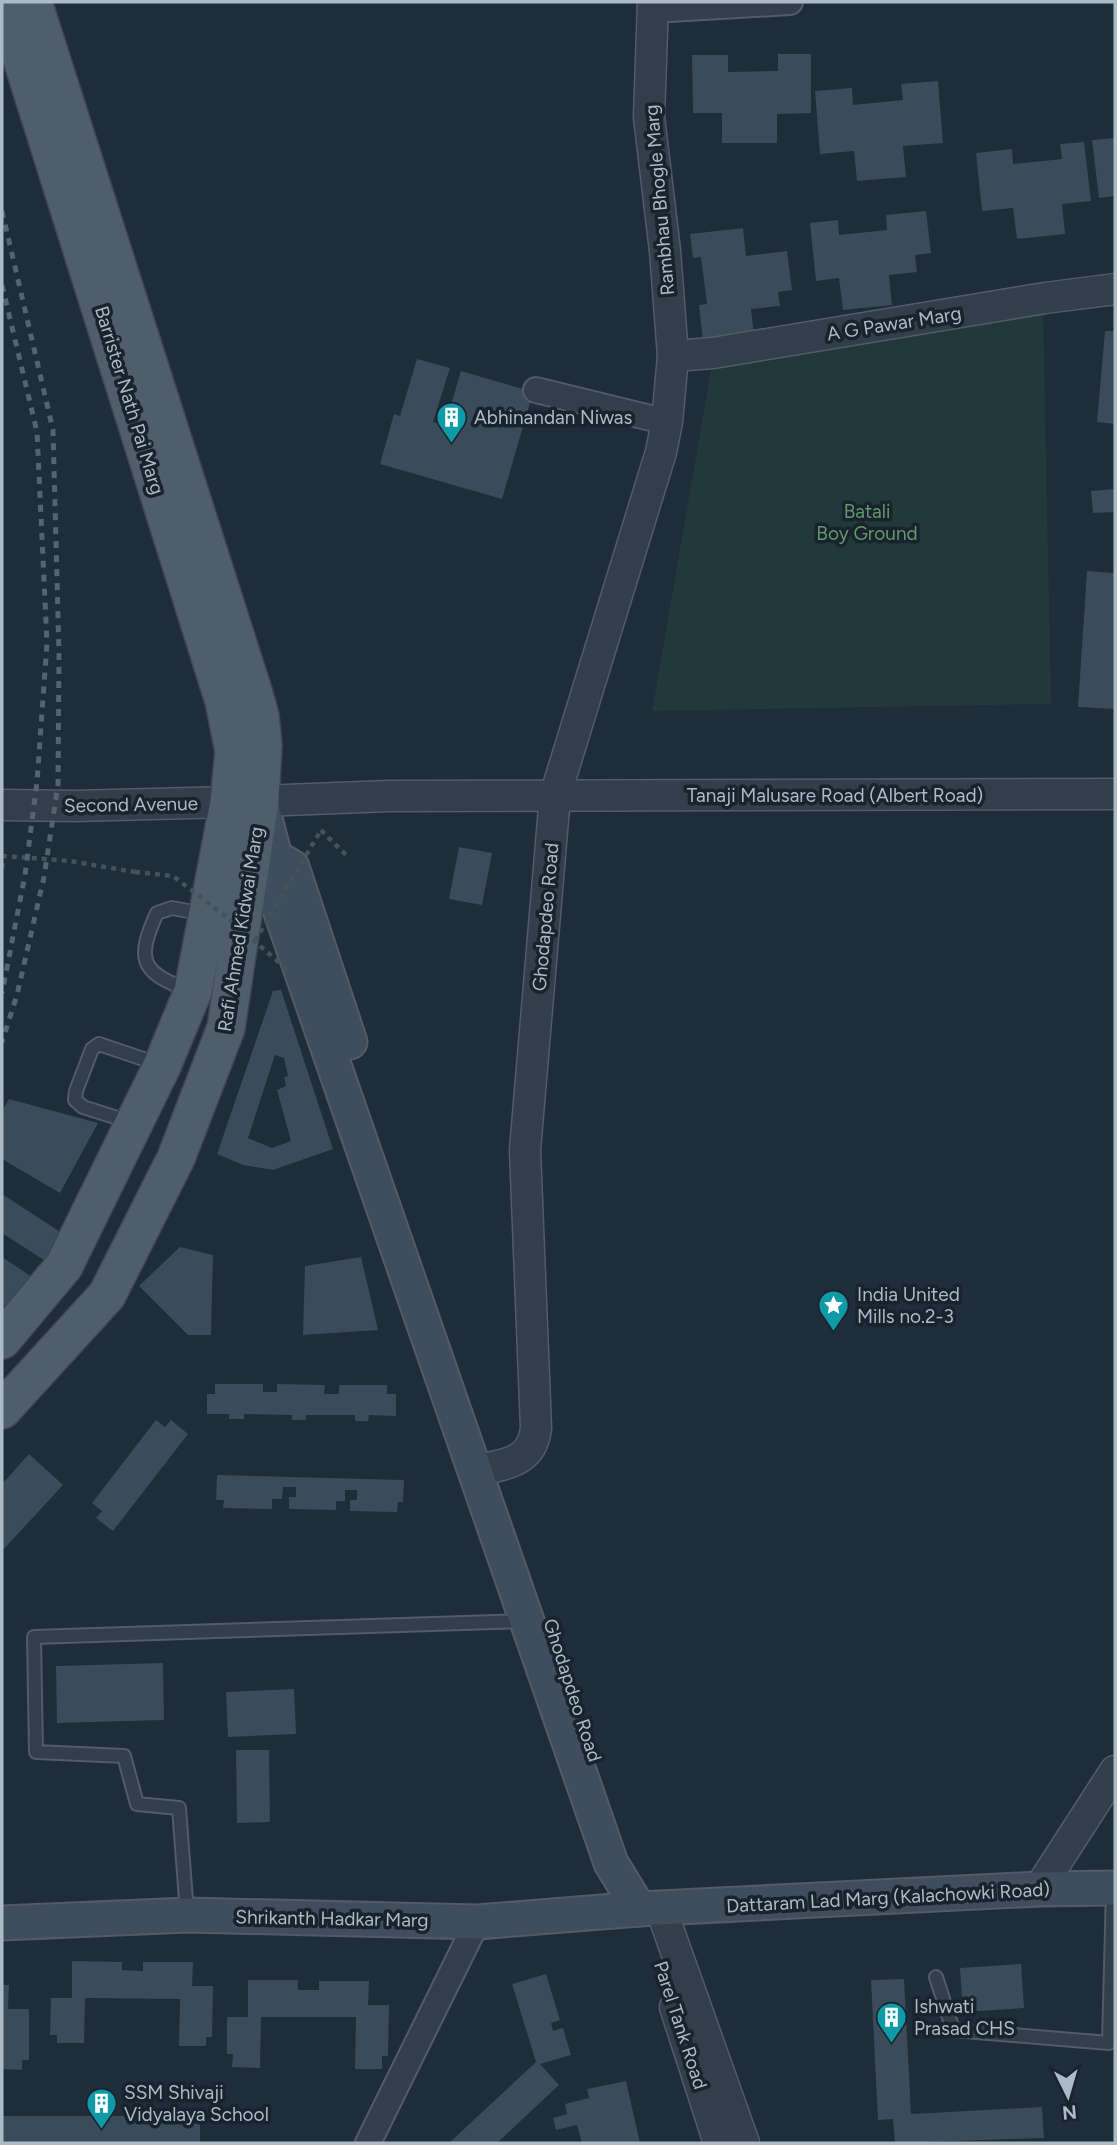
<svg xmlns="http://www.w3.org/2000/svg" width="1117" height="2145" viewBox="0 0 1117 2145" font-family="Figtree,sans-serif">
<style>
.green{fill:#21393a}
.building{fill:#3a4b59;fill-rule:evenodd}
.lines{fill:none;stroke-linecap:round;stroke-linejoin:round}
.service-casing{stroke:#505c67;stroke-width:16}
.minor-casing{stroke:#505c67;stroke-width:28}
.tertiary-casing{stroke:#505c67;stroke-width:33}
.secondary-casing{stroke:#505c67;stroke-width:37}
.primary-casing{stroke:#3c4753;stroke-width:40}
.path{stroke:#3e5657;stroke-width:4.5;stroke-dasharray:5 5;stroke-linecap:butt}
.service{stroke:#323e49;stroke-width:12}
.minor{stroke:#323e49;stroke-width:24}
.tertiary{stroke:#323e49;stroke-width:30}
.secondary{stroke:#404d5d;stroke-width:33}
.primary{stroke:#505d6a;stroke-width:37}
.rail{stroke:#546271;stroke-width:5;stroke-dasharray:7 7;stroke-linecap:butt}
.path-bridge{stroke:#3e5657;stroke-width:4.5;stroke-dasharray:5 5;stroke-linecap:butt}
.labels{text-anchor:middle;stroke-width:7;stroke-linejoin:round;paint-order:stroke}
.street-label{font-size:19px;fill:#acb9c6;stroke:#18232e}
.poi-label{font-size:19px;fill:#acb9c6;stroke:#18232e;text-anchor:start}
.park-label{font-size:19px;fill:#62986a;stroke:#18232e}
</style>
<rect width="100%" height="100%" fill="#1f2c39"/>
<path class="green" d="M1043,301L1051,704L652,711L713,358Z"/>
<g class="building">
<path d="M778,54H811V113L777,114V143H722V113H693L692,55H728V72L778,71Z"/>
<path d="M938,81L943,143L903,146L906,177L857,181L854,151L820,154L815,91L852,88L853,105L903,100L901,84Z"/>
<path d="M1115,138V196L1099,198L1092,140Z"/>
<path d="M1084,142L1091,201L1062,204L1065,234L1017,239L1013,208L982,211L976,153L1012,149L1013,164L1062,159L1060,144Z"/>
<path d="M926,211L931,253L915,255L917,272L889,275L892,305L843,310L839,278L816,281L810,223L838,220L839,235L887,230L886,215Z"/>
<path d="M743,228L746,256L787,251L792,290L778,292L780,306L751,309L754,335L703,341L699,305L707,304L701,257L693,258L690,234Z"/>
<path d="M1105,331H1115V424L1097,422Z"/>
<path d="M417,359L450,368L433,422L445,425L461,371L533,392L502,499L380,464L394,414L400,416Z"/>
<path d="M1115,489V512L1093,513L1091,491Z"/>
<path d="M1087,571L1115,573V709L1078,707Z"/>
<path d="M459,847L492,853L482,905L449,899Z"/>
<path d="M281,990L333,1149L273,1170L243,1165L217,1154L273,991ZM275,1055L284,1058L288,1076L284,1077L286,1086L277,1090L291,1141L272,1148L248,1138Z"/>
<path d="M9,1099L98,1123L60,1193L2,1159V1111Z"/>
<path d="M2,1194L65,1235L47,1262L2,1233Z"/>
<path d="M180,1247L213,1255L211,1335H188L139,1286Z"/>
<path d="M2,1257L38,1281L17,1314L2,1304Z"/>
<path d="M361,1257L378,1330L303,1335L305,1266Z"/>
<path d="M215,1384H263V1392H277V1384L325,1385L324,1394H339V1385H387V1394H396V1416L369,1415L368,1421H355V1415H306V1420H292V1415L244,1414V1419H229V1414H207V1394H215Z"/>
<path d="M156,1420L165,1427L171,1420L188,1434L113,1531L96,1518L102,1511L92,1503Z"/>
<path d="M29,1454L63,1485L2,1551V1484Z"/>
<path d="M217,1475L404,1480L403,1502H398L397,1512L350,1511V1500H357V1490H345V1501H336V1510L289,1509V1497H296V1487H283L282,1499H272V1509L223,1508L224,1500H216Z"/>
<path d="M163,1663L164,1720L57,1723L56,1666Z"/>
<path d="M294,1689L296,1734L228,1737L226,1692Z"/>
<path d="M236,1750H269L270,1822L237,1823Z"/>
<path d="M72,1961L122,1962V1970L143,1971V1962H193L192,1986H213L212,2037H206V2046H179L180,1999L85,1998L84,2043H57V2035H50L51,1998H72Z"/>
<path d="M1021,1964L1024,2008L963,2012L960,1968Z"/>
<path d="M546,1974L560,2020L551,2023L553,2031L563,2028L571,2055L540,2064L559,2085L497,2143H449L536,2062L512,1984Z"/>
<path d="M904,1979L911,2114L1042,2107L1044,2138L895,2143L893,2119L878,2120L871,1980Z"/>
<path d="M248,1980H298V1990H319V1981H369L368,2005H389L388,2056H382V2069H355L356,2017H261L260,2068L232,2067L233,2054H227V2017H248Z"/>
<path d="M2,1985H9L8,2009H29V2060H22V2070L2,2069Z"/>
<path d="M626,2081L640,2143H582L577,2125L556,2130L553,2118L567,2114L565,2104L589,2098L587,2089Z"/>
<rect x="2" y="2116" width="198" height="27"/>
</g>
<g class="lines">
<defs>
<g id="service">
<path d="M189,990C140,973 136,959 157,913L172,908L204,914"/>
<path d="M130,1122L83,1107L75,1100L76,1091L92,1049L99,1044L158,1064"/>
<path d="M187,1913L179,1808L137,1804L124,1756L36,1752L34,1637L525,1621"/>
<path d="M936,1977L953,2030L1109,2043L1113,1889"/>
</g>
<g id="minor">
<path d="M653,10L790,2"/>
<path d="M536,390L667,422"/>
<path d="M368,2143L477,1922"/>
</g>
<g id="tertiary">
<path d="M673,356L713,353L1045,298L1115,289"/>
<path d="M260,801L389,796L1115,794"/>
<path d="M2,805L75,806L229,802"/>
<path d="M474,1471C504,1464 532,1464 536,1428L525,1150L555,796L661,452L667,422L673,356L665,251L649,117L653,2"/>
<path d="M1039,1889L1115,1771"/>
<path d="M661,1909L744,2143"/>
<path d="M675,2007L719,2143"/>
</g>
<g id="secondary">
<path d="M261,803L275,857L269,878L611,1863L639,1909"/>
<path d="M275,857L292,867L350,1042"/>
<path d="M2,1923L188,1915L477,1922L639,1909L1039,1889L1115,1888"/>
</g>
<g id="primary">
<path d="M2,1340L64,1266L162,1066L193,991L229,802L234,751L224,701L4,2"/>
<path d="M2,1410L107,1295L176,1158L226,1028L260,801L263,745L260,716L253,691L33,2"/>
</g>
</defs>
<use href="#service" class="service-casing"/>
<use href="#minor" class="minor-casing"/>
<use href="#tertiary" class="tertiary-casing"/>
<use href="#secondary" class="secondary-casing"/>
<use href="#primary" class="primary-casing"/>
<g class="path">
<path d="M321,830L346,855"/>
<path d="M2,868L4,856L70,861L135,872"/>
</g>
<use href="#service" class="service"/>
<use href="#minor" class="minor"/>
<use href="#tertiary" class="tertiary"/>
<use href="#secondary" class="secondary"/>
<use href="#primary" class="primary"/>
<g class="rail">
<path d="M2,211L53,430L59,654L58,785L44,877L17,995L2,1042"/>
<path d="M2,285L37,432L47,643L37,782L25,875L2,993"/>
</g>
<g class="path-bridge">
<path d="M135,872L173,876L229,919L289,971"/>
<path d="M255,941L321,830"/>
</g>
</g>
<defs>
<symbol id="building-pin" viewBox="-11 -11 22 30"><path d="M0 17L-7.5 6A9.5 9.5 0 1 1 7.5 6Z" fill="#0f9aa8" stroke="#18232e"/><path d="M-4-6H4V6H1V3H-1V6H-4ZM-2.5-4.3h1.7v1.8h-1.7ZM.8-4.3h1.7v1.8H.8ZM-2.5-1h1.7V.8h-1.7ZM.8-1h1.7V.8H.8Z" fill="#fff"/></symbol>
<symbol id="sight-pin" viewBox="-11 -11 22 30"><path d="M0 17L-7.5 6A9.5 9.5 0 1 1 7.5 6Z" fill="#0f9aa8" stroke="#18232e"/><path d="M0-6L1.8-2.2L6-1.7L2.9 1.2L3.7 5.4L0 3.3L-3.7 5.4L-2.9 1.2L-6-1.7L-1.8-2.2Z" fill="#fff"/></symbol>
</defs>
<g fill-rule="evenodd">
<use href="#building-pin" x="434" y="400" width="35" height="47"/>
<use href="#sight-pin" x="816" y="1288" width="35" height="47"/>
<use href="#building-pin" x="874" y="2000" width="35" height="47"/>
<use href="#building-pin" x="84" y="2086" width="35" height="47"/>
</g>
<g class="labels">
<g class="street-label">
<text transform="translate(659 200) rotate(-95)" y="7">Rambhau Bhogle Marg</text>
<text transform="translate(894 323) rotate(-9)" y="7">A G Pawar Marg</text>
<text transform="translate(130 400) rotate(73)" y="7">Barrister Nath Pai Marg</text>
<text x="835" y="802">Tanaji Malusare Road (Albert Road)</text>
<text transform="translate(131 804) rotate(-1)" y="7">Second Avenue</text>
<text transform="translate(545 917) rotate(-85)" y="7">Ghodapdeo Road</text>
<text transform="translate(240 929) rotate(-81)" y="7">Rafi Ahmed Kidwai Marg</text>
<text transform="translate(573 1690) rotate(72)" y="7">Ghodapdeo Road</text>
<text transform="translate(888 1897) rotate(-3)" y="7">Dattaram Lad Marg (Kalachowki Road)</text>
<text transform="translate(332 1918) rotate(1)" y="7">Shrikanth Hadkar Marg</text>
<text transform="translate(681 2025) rotate(72)" y="7">Parel Tank Road</text>
</g>
<g class="poi-label">
<text x="474" y="424">Abhinandan Niwas</text>
<text x="857" y="1301">India United<tspan x="857" dy="22">Mills no.2-3</tspan></text>
<text x="914" y="2013">Ishwati<tspan x="914" dy="22">Prasad CHS</tspan></text>
<text x="124" y="2099">SSM Shivaji<tspan x="124" dy="22">Vidyalaya School</tspan></text>
</g>
<g class="park-label">
<text x="867" y="518">Batali<tspan x="867" dy="22">Boy Ground</tspan></text>
</g>
</g>
<rect width="1117" height="2145" fill="none" stroke="#acb9c6" stroke-width="7"/>
<g transform="translate(1068 2096) rotate(175)" stroke="#18232e" stroke-width="5" paint-order="stroke">
<path d="M0-5L12 26L0 18L-12 26Z" fill="#acb9c6"/>
<text y="-10" font-size="19" font-weight="bold" text-anchor="middle" fill="#acb9c6">N</text>
</g>
</svg>
